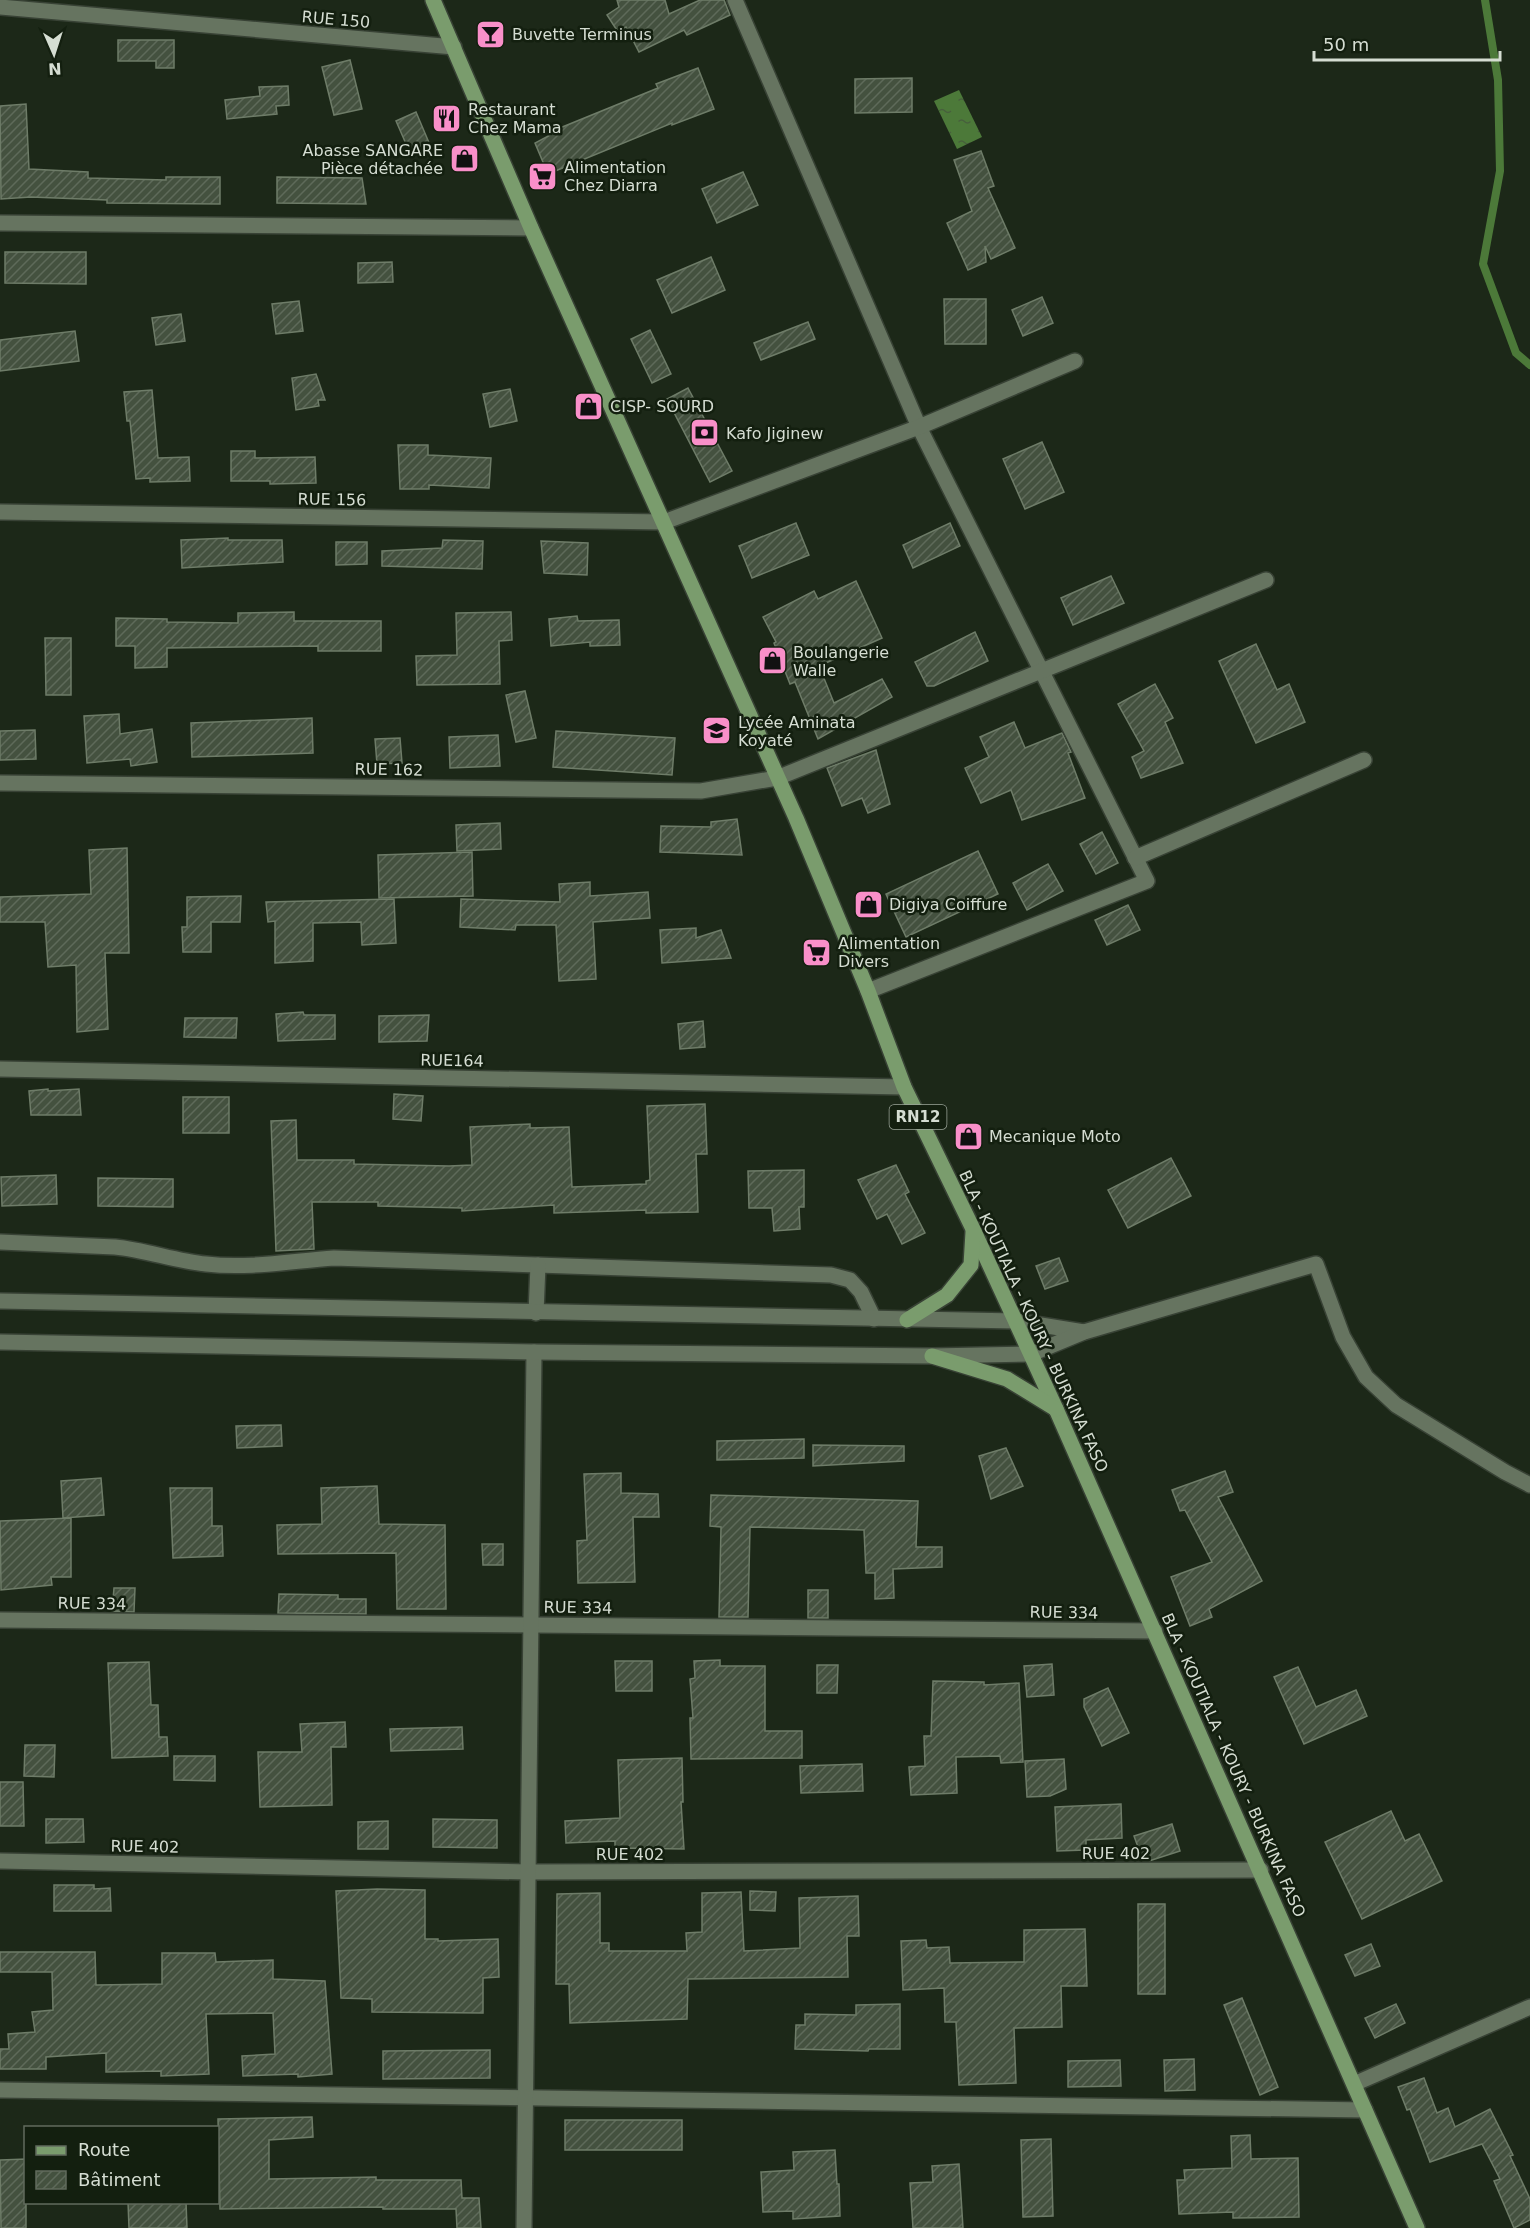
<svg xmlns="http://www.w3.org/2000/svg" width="1530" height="2228" viewBox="0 0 1530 2228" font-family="'DejaVu Sans',sans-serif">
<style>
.water{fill:url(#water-ripples)}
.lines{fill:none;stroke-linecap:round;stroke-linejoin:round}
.stream{stroke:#4c7939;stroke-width:8}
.building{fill:url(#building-hatch);stroke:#6e7c68;stroke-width:1.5}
.minor-casing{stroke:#384235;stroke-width:18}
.secondary-casing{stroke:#384235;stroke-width:18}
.primary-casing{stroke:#384235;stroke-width:18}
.minor{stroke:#667460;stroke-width:15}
.secondary{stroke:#667460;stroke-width:15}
.primary{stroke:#7a9c6d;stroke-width:15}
.labels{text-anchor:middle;stroke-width:5;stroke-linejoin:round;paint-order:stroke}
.shield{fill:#131f0f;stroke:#9ba498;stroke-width:1.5}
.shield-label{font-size:15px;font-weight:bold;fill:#d5ddd2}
.street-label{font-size:16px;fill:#d5ddd2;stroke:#131f0f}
.poi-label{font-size:16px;fill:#d5ddd2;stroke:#131f0f;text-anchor:start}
</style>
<defs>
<pattern id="water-ripples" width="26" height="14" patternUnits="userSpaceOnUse" patternTransform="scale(1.5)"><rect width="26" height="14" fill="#4c7939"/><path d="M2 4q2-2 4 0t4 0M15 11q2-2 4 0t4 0" fill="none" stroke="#47603c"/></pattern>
<pattern id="building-hatch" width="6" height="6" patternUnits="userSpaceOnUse" patternTransform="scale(1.5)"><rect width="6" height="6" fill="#44513f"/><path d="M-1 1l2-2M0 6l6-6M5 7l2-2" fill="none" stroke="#5e6a5a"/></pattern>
</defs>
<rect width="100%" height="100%" fill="#1c2818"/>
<path class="water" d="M959,90L982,137L957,149L934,101Z"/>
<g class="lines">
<path class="stream" d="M1485,0L1498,80L1500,171L1483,264L1516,353L1530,365"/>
</g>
<g class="building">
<path d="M617,0H665L669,14L700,0H724L730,15L687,35L684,30L639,52L626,27L618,32L607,15L619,7Z"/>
<path d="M118,40H174V68H156V61H118Z"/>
<path d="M350,60L362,109L334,115L322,67Z"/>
<path d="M698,68L714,109L672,125V123L548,174L535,143L556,132L555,130L658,88L656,84Z"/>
<path d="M912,78V112L855,113V79Z"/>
<path d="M288,86L289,105L276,106L277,114L227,119L225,100L260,96L259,87Z"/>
<path d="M26,104L29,169L88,172V178L166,180V177H220V204L107,203V200L31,197L1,199L0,106Z"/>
<path d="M416,112L430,145L410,153L396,121Z"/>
<path d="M981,151L994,186L988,188L1015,248L991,259L985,246L986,262L968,270L947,223L972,211L954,160Z"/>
<path d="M743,172L758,205L717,223L702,189Z"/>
<path d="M277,177L362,178L366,204L277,203Z"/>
<path d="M5,252H86V284L5,283Z"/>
<path d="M711,257L725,290L672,313L657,280Z"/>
<path d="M392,262L393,282L358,283V263Z"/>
<path d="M1042,297L1053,323L1023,336L1012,310Z"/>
<path d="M944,299H986V344H945Z"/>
<path d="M299,301L303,331L276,334L272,304Z"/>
<path d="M181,314L185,341L156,345L152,318Z"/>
<path d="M808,322L815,339L761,360L754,343Z"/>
<path d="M650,330L671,374L652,383L631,339Z"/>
<path d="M75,331L79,361L0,371V340Z"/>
<path d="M316,374L325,400H318L319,406L296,410L292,378Z"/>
<path d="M688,388L732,471L710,482L667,399Z"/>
<path d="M510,389L517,421L490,427L483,394Z"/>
<path d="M152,390L158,458L189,457L190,481L150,482V478L136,479L130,421H127L124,392Z"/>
<path d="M1042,442L1064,492L1025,509L1003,459Z"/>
<path d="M398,445H428V455L491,458L489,488L429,485V489H400Z"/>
<path d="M231,451H255V458L315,457L316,483L270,484V481H231Z"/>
<path d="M796,523L809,555L752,578L739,546Z"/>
<path d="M950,523L960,546L913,568L903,545Z"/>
<path d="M228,538V540H282L283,562L182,568L181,540Z"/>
<path d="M443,540L483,541L482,569L382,566V551L442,548Z"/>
<path d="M541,541L588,543L587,575L544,573Z"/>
<path d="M336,542H367V564L336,565Z"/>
<path d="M1111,576L1124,603L1073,625L1061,598Z"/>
<path d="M856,581L882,638L819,666L834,703L882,679L892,697L818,739L795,682L790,684L774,643L776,642L763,617L814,591L818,599Z"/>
<path d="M294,612V621H381V651H318V646L167,648V667L135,668V646H116V618L167,619V622L238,623V613Z"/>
<path d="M511,612L512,640L499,641L500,684L417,685L416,656L457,655L456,613Z"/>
<path d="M577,616L578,621L619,620L620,645L590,646V642L551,646L549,619Z"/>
<path d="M975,632L988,661L934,686H927L915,662Z"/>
<path d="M45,638H71V695H46Z"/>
<path d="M1256,644L1277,690L1289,684L1305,722L1256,743L1219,661Z"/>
<path d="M1155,684L1173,718L1165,722L1183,763L1141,778L1132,757L1144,751L1118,704Z"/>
<path d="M525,691L536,738L516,742L506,695Z"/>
<path d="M119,714L120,734L152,729L157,762L131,766L130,759L87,763L84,716Z"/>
<path d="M312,718L313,753L192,757L191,723Z"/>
<path d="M1014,722L1025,748L1062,733L1071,752L1068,753L1085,798L1022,820L1011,790L981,803L965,768L989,757L980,737Z"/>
<path d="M35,730L36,759L0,760V731Z"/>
<path d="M556,731L675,738L672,775L553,767Z"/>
<path d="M498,735L500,766L450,768L449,737Z"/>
<path d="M400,738L402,763L377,764L375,739Z"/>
<path d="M876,750L890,804L868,813L862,798L842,806L827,768Z"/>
<path d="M737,819L742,855L660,852L661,826L711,827V822Z"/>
<path d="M500,823L501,849L457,851L456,825Z"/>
<path d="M1102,832L1118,863L1096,874L1080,844Z"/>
<path d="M127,848L129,953H105L108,1029L77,1032L76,965L48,967L45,922H0V897L91,894L89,850Z"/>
<path d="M978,851L998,894L906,937L886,894Z"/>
<path d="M472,852L473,896L379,898L378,855Z"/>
<path d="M1048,864L1063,891L1027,910L1013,883Z"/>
<path d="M590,882V896L648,892L650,918L593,922L596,979L559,981L556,925H516L515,930L460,927L461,899L560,902L559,884Z"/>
<path d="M241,896L240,922H211V952H183L182,927H187V897Z"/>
<path d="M394,899L396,943L362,945L361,922L313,923V961L275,963V921L268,922L266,902Z"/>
<path d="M1128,905L1140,930L1107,945L1095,920Z"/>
<path d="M696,928V938L721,930L731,958L662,963L660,930Z"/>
<path d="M303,1012L304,1015H335V1039L278,1041L276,1014Z"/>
<path d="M429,1015L427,1041L379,1042V1016Z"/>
<path d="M185,1018H237L236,1038L184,1037Z"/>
<path d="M703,1021L705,1047L680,1049L678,1024Z"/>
<path d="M48,1089V1091L79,1089L81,1115H31L29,1091Z"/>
<path d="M394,1094L423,1096L421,1121L393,1119Z"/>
<rect x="183" y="1097" width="46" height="36"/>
<path d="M705,1104L707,1154H696L698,1212L646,1213V1210L554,1213V1205L462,1211V1208L378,1206V1202H312L314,1249L276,1251L271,1121L296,1120L297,1160H354V1164L449,1166L472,1165L470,1127L530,1124V1128L569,1127L572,1187L646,1184V1181L650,1180L647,1106Z"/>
<path d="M1171,1158L1191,1196L1128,1228L1108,1190Z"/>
<path d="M896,1165L909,1192L905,1194L925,1233L902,1244L887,1214L877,1219L858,1180Z"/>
<path d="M804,1170V1207H799L800,1229L774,1231L772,1208H749L748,1171Z"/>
<path d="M56,1175L57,1204L2,1206L1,1177Z"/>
<path d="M98,1178L173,1179V1207L98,1206Z"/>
<path d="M1059,1258L1068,1281L1045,1289L1036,1266Z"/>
<path d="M281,1425L282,1446L237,1448L236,1426Z"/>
<path d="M804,1439V1458L717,1460V1441Z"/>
<path d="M813,1445L904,1446V1461L813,1466Z"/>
<path d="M1006,1448L1023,1486L991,1499L979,1456Z"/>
<path d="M1225,1471L1233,1492L1218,1497L1262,1581L1209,1609L1212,1617L1190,1626L1171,1577L1212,1562L1185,1510L1180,1511L1172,1490Z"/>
<path d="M621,1473V1493L658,1494L659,1517H633L635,1582L578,1583L577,1541L587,1540L584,1474Z"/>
<path d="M101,1478L104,1515L63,1518L61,1481Z"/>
<path d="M377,1486L379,1524L445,1525L446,1609H397L396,1553L278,1554L277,1525L322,1524L321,1488Z"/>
<path d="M170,1488H212V1526H222L223,1556L173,1558Z"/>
<path d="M711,1495L918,1501L916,1547H942V1567L893,1569L894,1598L875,1599V1573H866L864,1530L750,1527L748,1617H719L721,1527L710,1526Z"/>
<path d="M71,1518V1577H51L52,1585L1,1590L0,1521Z"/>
<path d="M482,1544H503V1565H483Z"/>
<path d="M114,1588H135L134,1612L112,1611Z"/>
<rect x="808" y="1590" width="20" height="28"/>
<path d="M279,1594L338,1595V1599H366V1614L278,1613Z"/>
<path d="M720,1660V1666H765V1731H802V1758L691,1759L690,1718H693L690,1679L695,1678L694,1661Z"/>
<path d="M615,1661H652V1691H616Z"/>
<path d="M149,1662L151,1705H158L159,1737H167L168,1756L112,1758L108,1663Z"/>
<path d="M1052,1664L1054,1695L1027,1697L1024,1666Z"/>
<path d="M817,1665H838L837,1693H817Z"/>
<path d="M1298,1667L1316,1707L1356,1690L1367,1716L1304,1744L1274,1677Z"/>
<path d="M933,1681L984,1682V1685L1019,1683L1023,1762L1001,1763L1000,1756L956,1757L957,1793L911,1795L909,1767L925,1766L924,1736H931Z"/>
<path d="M1108,1688L1129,1733L1102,1746L1084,1707V1699Z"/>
<path d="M345,1722L346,1747H331L332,1805L260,1807L258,1752H302L300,1724Z"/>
<path d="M462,1727L463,1749L391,1751L390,1729Z"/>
<path d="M25,1745H55L54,1777L24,1776Z"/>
<path d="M174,1756H215V1781L174,1780Z"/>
<path d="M682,1758L683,1802H681L684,1849L615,1848V1841L566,1843L565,1821L620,1818L618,1760Z"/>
<path d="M1064,1759L1066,1789L1050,1796L1027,1797L1025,1761Z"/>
<path d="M862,1764L863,1791L801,1793L800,1766Z"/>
<path d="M0,1782H23L24,1826H0Z"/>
<path d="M1121,1804L1122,1838L1086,1840V1850L1057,1851L1055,1807Z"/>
<path d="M1391,1811L1405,1841L1419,1834L1442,1881L1362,1919L1325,1842Z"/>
<path d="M46,1819H83L84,1842L46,1843Z"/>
<path d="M433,1819L497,1820V1848L433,1847Z"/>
<path d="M388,1821V1849H358V1822Z"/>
<path d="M1172,1824L1180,1851L1149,1861H1143L1134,1836Z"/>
<path d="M54,1885H94V1889L110,1888L111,1911H54Z"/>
<path d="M377,1889L425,1890V1939H438V1941L498,1939L499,1977L483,1978V2013L372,2012V1999L341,1998L336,1891Z"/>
<path d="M750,1891L776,1892L775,1911L750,1910Z"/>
<path d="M741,1892L744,1951L800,1948L799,1898L858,1896L859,1936H847L848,1977L688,1979L687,2019L570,2023L569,1984H556L557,1894L600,1893V1943H609V1951H687L686,1933L702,1932V1893Z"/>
<rect x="1138" y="1904" width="27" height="90"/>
<path d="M1085,1929L1087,1986H1061L1062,2027L1014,2028L1016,2083L959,2085L956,2022H945L944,1988L903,1990L901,1941L926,1940L927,1948L949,1947L950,1963L1024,1962V1930Z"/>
<path d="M1371,1944L1380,1966L1355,1976L1345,1955Z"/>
<path d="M0,1952H95L96,1985L162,1984V1953H215L216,1962L273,1960V1979L325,1981L332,2074L298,2077V2074L243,2076L242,2056L275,2054L273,2013L206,2014L209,2074L161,2076V2071L106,2072V2053L46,2057V2069H0V2049H9L8,2034L35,2032L32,2012L53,2010L52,1972H0Z"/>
<path d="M1242,1998L1278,2087L1260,2095L1224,2005Z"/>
<path d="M900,2004V2049H869L868,2051L795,2049L796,2025H805V2014L856,2015V2005Z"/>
<path d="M1396,2004L1405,2023L1375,2038L1365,2018Z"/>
<path d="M490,2050V2078L383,2079V2051Z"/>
<path d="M1194,2059L1195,2090L1165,2091L1164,2060Z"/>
<path d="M1120,2060L1121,2086L1068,2087V2061Z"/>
<path d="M1424,2078L1437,2113L1448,2108L1455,2127L1490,2109L1513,2155L1510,2156L1530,2199V2220L1514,2228L1494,2181L1500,2179L1482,2144L1430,2162L1410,2109L1407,2110L1398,2087Z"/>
<path d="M312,2117L313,2137L269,2140V2179L376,2177V2180H461L462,2198H479L481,2228H457L456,2209H383V2207L220,2209L218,2119Z"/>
<rect x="565" y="2120" width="117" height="30"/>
<path d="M1250,2135L1251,2159L1298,2158L1299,2217L1233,2218V2212L1179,2214L1177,2180H1185L1184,2170L1232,2168L1231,2136Z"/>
<path d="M1051,2139L1053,2216L1023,2217L1021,2140Z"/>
<path d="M835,2150L837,2184H839L840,2216L793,2219V2211L763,2212L761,2172L794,2170L793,2152Z"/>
<path d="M26,2159V2228H1L0,2160Z"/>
<path d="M959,2164L963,2228H913L910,2183L933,2182L932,2166Z"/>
<path d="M128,2202H186L187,2228H129Z"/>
</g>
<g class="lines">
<defs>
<g id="minor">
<path d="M735,0L919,427L1147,881L868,991"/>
<path d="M0,7L454,47"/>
<path d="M0,223L531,228"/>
<path d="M0,512L664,522L919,427L1075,361"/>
<path d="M0,783L701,791L777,778L1266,580"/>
<path d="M1135,858L1364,760"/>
<path d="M0,1069L904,1087"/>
<path d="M0,1242L115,1247C146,1250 175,1261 206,1264C249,1269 291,1261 334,1258L831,1275L850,1280L861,1292L874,1319"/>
<path d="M536,1313L538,1265"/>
<path d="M1016,1321L1084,1332"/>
<path d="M1031,1354L1084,1332L1316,1264L1343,1337L1366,1377L1396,1405L1505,1472L1530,1485"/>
<path d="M0,1620L1155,1631"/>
<path d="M0,1861L528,1872L1261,1870"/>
<path d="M1354,2084L1530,2007"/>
<path d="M0,2090L1365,2110"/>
<path d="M524,2228L534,1352"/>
</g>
<g id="secondary">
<path d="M0,1301L1016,1321"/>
<path d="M0,1342L534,1352L932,1356L1031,1354"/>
</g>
<g id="primary">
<path d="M433,0L531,228L796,818L868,991L904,1087L973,1229L1056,1409L1417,2228"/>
<path d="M907,1320L947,1295L971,1265L973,1232"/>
<path d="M932,1356L1007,1379L1056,1409"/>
</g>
</defs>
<use href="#minor" class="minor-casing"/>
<use href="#secondary" class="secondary-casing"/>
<use href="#primary" class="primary-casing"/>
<use href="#minor" class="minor"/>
<use href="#secondary" class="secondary"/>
<use href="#primary" class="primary"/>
</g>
<defs>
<symbol id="bar-square" viewBox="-11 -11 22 22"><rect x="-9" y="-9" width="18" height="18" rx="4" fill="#f98fc9" stroke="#131f0f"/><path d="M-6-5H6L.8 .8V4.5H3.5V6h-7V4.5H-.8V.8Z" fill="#111"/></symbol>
<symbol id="restaurant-square" viewBox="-11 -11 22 22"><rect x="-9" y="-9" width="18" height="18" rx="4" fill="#f98fc9" stroke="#131f0f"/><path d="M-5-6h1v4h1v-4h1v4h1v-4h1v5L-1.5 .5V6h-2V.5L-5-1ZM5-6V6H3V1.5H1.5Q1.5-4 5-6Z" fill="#111"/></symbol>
<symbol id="shop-square" viewBox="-11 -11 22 22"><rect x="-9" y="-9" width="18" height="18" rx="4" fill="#f98fc9" stroke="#131f0f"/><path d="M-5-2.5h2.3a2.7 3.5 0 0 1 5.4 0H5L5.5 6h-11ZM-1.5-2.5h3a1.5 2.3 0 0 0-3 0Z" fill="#111"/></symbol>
<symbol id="supermarket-square" viewBox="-11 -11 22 22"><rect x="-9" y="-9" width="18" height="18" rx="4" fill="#f98fc9" stroke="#131f0f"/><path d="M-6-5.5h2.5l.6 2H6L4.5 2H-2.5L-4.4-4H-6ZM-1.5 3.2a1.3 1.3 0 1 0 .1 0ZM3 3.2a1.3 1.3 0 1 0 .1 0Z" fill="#111"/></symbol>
<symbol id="bank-square" viewBox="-11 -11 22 22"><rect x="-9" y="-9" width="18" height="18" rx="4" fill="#f98fc9" stroke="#131f0f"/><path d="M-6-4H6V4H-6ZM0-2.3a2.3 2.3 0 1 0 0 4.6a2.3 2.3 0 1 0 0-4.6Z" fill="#111"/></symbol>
<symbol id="school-square" viewBox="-11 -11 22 22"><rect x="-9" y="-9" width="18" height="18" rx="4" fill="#f98fc9" stroke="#131f0f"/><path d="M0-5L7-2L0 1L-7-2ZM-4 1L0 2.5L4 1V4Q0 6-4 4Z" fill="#111"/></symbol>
</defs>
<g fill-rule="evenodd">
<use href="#bar-square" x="474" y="18" width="33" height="33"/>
<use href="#restaurant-square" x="430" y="102" width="33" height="33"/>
<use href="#shop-square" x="448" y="142" width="33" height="33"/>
<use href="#supermarket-square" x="526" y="160" width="33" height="33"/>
<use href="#shop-square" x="572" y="390" width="33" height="33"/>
<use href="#bank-square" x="688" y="416" width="33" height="33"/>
<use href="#shop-square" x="756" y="644" width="33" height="33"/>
<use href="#school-square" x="700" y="714" width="33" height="33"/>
<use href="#shop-square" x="852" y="888" width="33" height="33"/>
<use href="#supermarket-square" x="800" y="936" width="33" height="33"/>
<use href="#shop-square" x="952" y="1120" width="33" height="33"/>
</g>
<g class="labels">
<rect class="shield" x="889.5" y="1105" width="57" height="24" rx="4.5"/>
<g class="shield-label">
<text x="918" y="1122">RN12</text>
</g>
<g class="street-label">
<text transform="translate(336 19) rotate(5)" y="6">RUE 150</text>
<text transform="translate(332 499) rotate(1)" y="6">RUE 156</text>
<text transform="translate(389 769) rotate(1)" y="6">RUE 162</text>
<text transform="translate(452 1060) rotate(1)" y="6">RUE164</text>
<text transform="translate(1034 1321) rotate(65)" y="6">BLA - KOUTIALA - KOURY - BURKINA FASO</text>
<text transform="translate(92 1603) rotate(1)" y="6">RUE 334</text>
<text transform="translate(578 1607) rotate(1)" y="6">RUE 334</text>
<text transform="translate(1064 1612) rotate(1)" y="6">RUE 334</text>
<text transform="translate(1234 1765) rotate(66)" y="6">BLA - KOUTIALA - KOURY - BURKINA FASO</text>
<text transform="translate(145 1846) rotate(1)" y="6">RUE 402</text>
<text x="1116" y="1859">RUE 402</text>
<text x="630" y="1860">RUE 402</text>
</g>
<g class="poi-label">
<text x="512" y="40">Buvette Terminus</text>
<text x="468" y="115">Restaurant<tspan x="468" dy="18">Chez Mama</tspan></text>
<text x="443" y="156" text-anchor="end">Abasse SANGARE<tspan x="443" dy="18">Pièce détachée</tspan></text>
<text x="564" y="173">Alimentation<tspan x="564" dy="18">Chez Diarra</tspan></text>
<text x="610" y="412">CISP- SOURD</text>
<text x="726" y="439">Kafo Jiginew</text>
<text x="793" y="658">Boulangerie<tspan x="793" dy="18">Walle</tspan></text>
<text x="738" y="728">Lycée Aminata<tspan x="738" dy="18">Koyaté</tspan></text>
<text x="889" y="910">Digiya Coiffure</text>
<text x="838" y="949">Alimentation<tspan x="838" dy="18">Divers</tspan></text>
<text x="989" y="1142">Mecanique Moto</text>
</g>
</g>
<rect x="24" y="2126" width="195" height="78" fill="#131f0f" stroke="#616b5d" stroke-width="1.5"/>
<rect x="36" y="2146" width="30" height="9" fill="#7a9c6d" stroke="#616b5d" stroke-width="1.5"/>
<text x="78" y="2156" font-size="18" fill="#d5ddd2">Route</text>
<rect x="36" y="2171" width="30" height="18" fill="url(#building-hatch)" stroke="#616b5d" stroke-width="1.5"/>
<text x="78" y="2186" font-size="18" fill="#d5ddd2">Bâtiment</text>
<g transform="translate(54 54) rotate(177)" stroke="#131f0f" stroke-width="4.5" paint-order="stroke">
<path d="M0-4.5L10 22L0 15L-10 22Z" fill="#d5ddd2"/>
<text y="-9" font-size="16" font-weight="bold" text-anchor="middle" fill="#d5ddd2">N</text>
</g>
<path d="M1314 51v9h186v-9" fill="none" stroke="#d5ddd2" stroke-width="3"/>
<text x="1323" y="51" font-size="18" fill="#d5ddd2" stroke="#131f0f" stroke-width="4.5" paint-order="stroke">50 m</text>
</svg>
